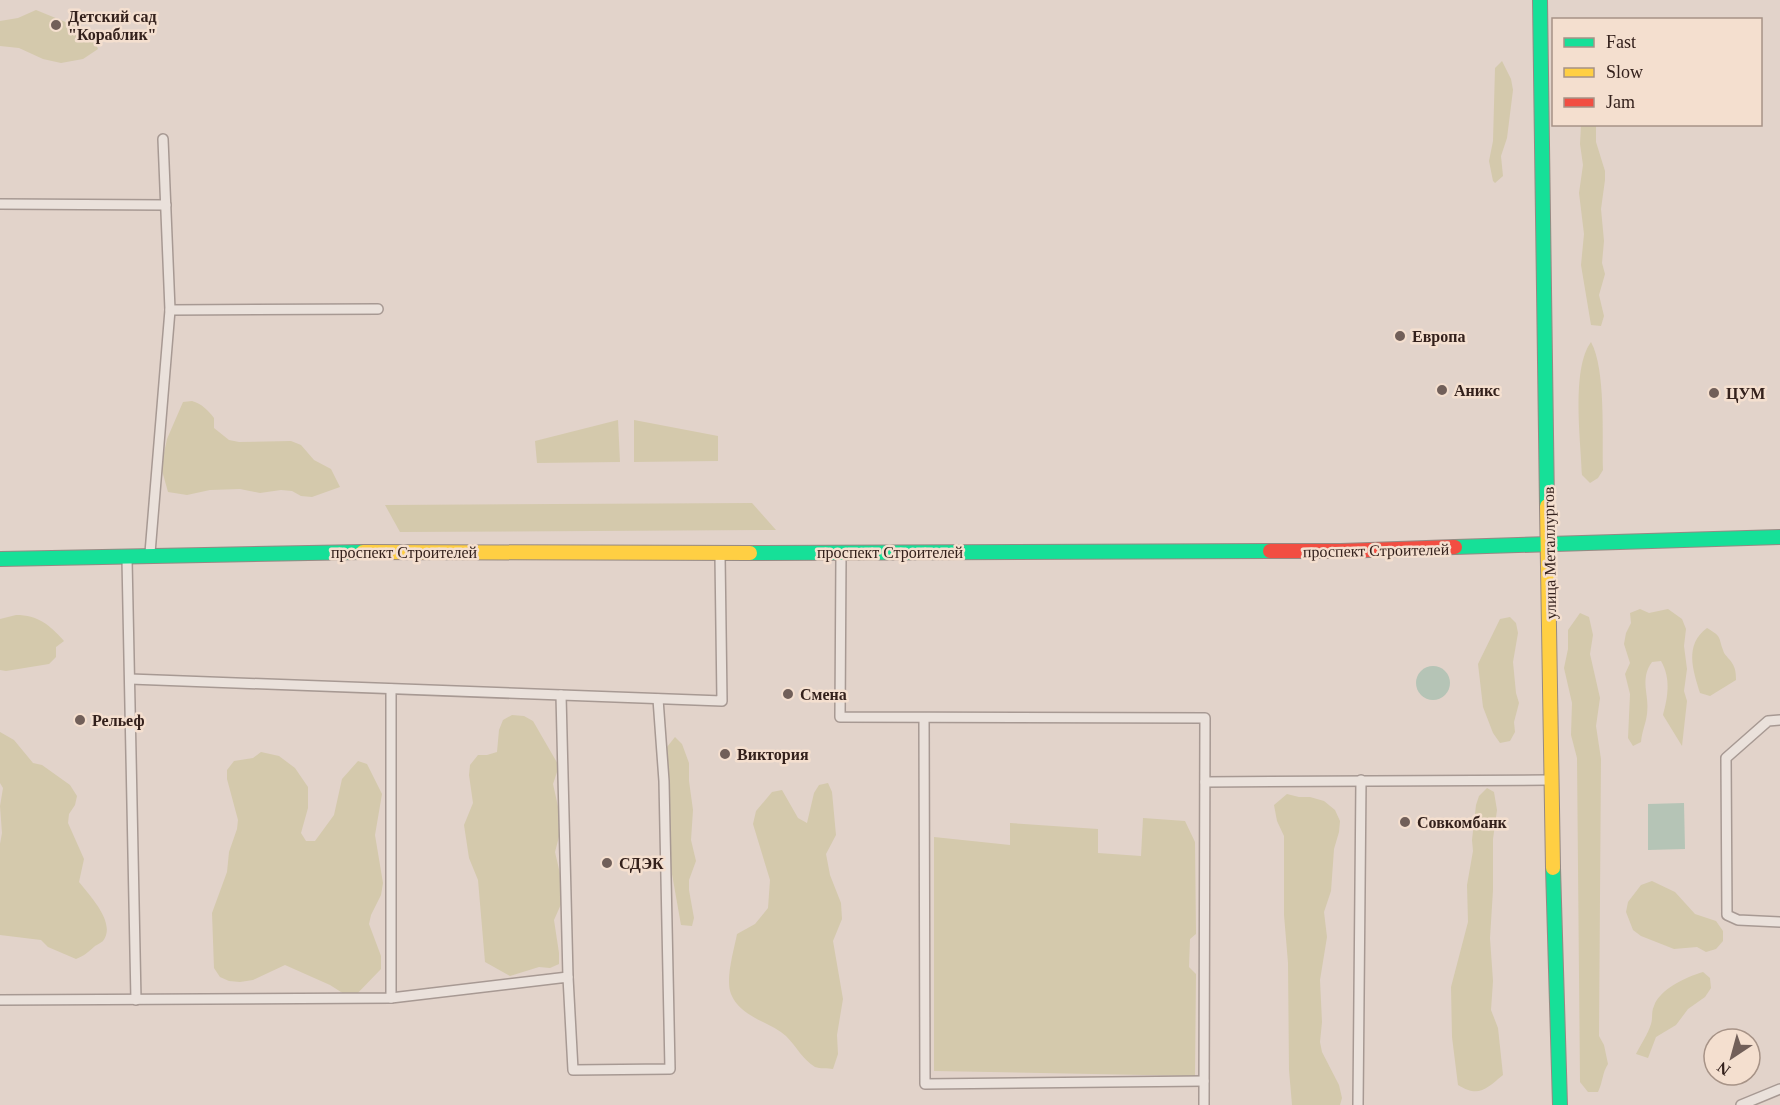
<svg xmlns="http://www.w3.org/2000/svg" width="1780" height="1105" viewBox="0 0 1780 1105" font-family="Georgia,serif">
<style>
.green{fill:#d4c9ac}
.water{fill:#b5c4b6}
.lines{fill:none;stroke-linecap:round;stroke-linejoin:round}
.lane-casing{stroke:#a79993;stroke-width:12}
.fast-casing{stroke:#968983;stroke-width:16}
.slow-casing{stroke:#968983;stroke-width:16}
.jam-casing{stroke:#968983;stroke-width:16}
.lane{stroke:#eae1db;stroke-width:9}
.fast{stroke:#16e098;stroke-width:14}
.slow{stroke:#ffcf43;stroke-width:14}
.jam{stroke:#f24e42;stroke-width:14}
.poi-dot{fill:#715f59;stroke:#f4dfcf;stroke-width:2}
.labels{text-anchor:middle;stroke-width:5;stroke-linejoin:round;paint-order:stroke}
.poi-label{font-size:16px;font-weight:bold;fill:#34211c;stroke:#f4dfcf;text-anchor:start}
.street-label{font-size:16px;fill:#34211c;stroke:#f4dfcf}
</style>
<rect width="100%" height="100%" fill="#e2d3ca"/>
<g class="green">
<path d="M36,10L90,32L98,49L83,59L61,63L43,59L19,48L0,46V21L18,18Z"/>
<path d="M1502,61L1511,79L1513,90L1507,138L1501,156L1503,176L1495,183L1493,181L1489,161L1493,141L1495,68Z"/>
<path d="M1581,125H1596V142L1605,171V180L1601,209L1604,241L1602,263L1605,274L1599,295L1604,316L1601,326L1591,325L1581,265L1584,234L1579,193L1583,165L1580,144Z"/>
<path d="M1591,342C1606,369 1602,437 1603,470L1598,478L1590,483L1582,475C1581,441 1571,369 1591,342Z"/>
<path d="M192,401C202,404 208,410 214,418V428L229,440L239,442L291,441L301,445L314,460L331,469L340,487L312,497L301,496L292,491L281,490L260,493L240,489L210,490L187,495L168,492L161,467L167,439L183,402Z"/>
<path d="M618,420L620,462L537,463L535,441Z"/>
<path d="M634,420L718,436V461L634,462Z"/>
<path d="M752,503L776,530L400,532L385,505Z"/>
<path d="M1640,609L1649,613L1668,609L1682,619L1686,629L1684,646L1687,669L1684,691L1687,701L1682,746L1663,715C1668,697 1671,678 1661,661L1652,662C1639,680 1650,695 1647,714C1646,723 1642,731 1641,742L1633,746L1628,738L1630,694L1625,674L1630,663L1624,644L1626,633L1631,623L1630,613Z"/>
<path d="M1580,613L1589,617L1593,635L1590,654L1600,698L1596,726L1601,759L1599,1036L1604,1045L1608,1064C1602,1073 1603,1082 1598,1092H1588L1580,1082L1577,758L1571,735L1572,703L1564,668L1568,649V630Z"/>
<path d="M16,615C38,615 50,625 64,641L56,647V657L49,664L6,671L0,670V619Z"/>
<path d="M1510,617L1516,623L1518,633L1513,662L1516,693L1519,703L1514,722L1515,732L1510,741L1500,743L1493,733L1483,707L1478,664L1500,619Z"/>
<path d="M1707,628C1722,637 1718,636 1723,650C1724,654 1726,655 1728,658C1735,665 1736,671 1736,680L1710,696L1700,693C1693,670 1684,645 1707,628Z"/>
<path d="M512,715L524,716L533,721L559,766L553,784L561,820V829L555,852L564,891L562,902L554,920L559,953V964L550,968L539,967L510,976L485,962L478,880L469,858L464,825L473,803L469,775L470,765L478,755H487L497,752L499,730L503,720Z"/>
<path d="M0,732L14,740L33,763L42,765L70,785L77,796L75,805L69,814L68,823L84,859L79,882C89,895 117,923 103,941C102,942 97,945 95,946C88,952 84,956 76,959L48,947L41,940L0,935V844L2,833L0,806L3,788L0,783Z"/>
<path d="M675,737L682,744L689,763V781L693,810L691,840L696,861L689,880V890L694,918L692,926L681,925L661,812L667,747Z"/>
<path d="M261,752L279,756L295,768L308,787V808L301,833L306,841H315L334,815L342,779L358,761L367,764L382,794L375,835L383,883L381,895L371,915L369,924L381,956V969L352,999L330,985L285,965L253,980L240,982L229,981L220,977L214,968L212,913L227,872L229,852L237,829L238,820L227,779V770L234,761L253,758Z"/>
<path d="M828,783L832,792L836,835L826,854L830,875L841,903L842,919L833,941L843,999L837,1035L838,1054L833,1069C828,1068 820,1069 815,1067C803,1060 796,1046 786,1036C769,1021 741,1018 731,994C725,979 734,950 737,934L755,924L768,908L770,880L753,824L756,811L772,792L782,790L798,818L807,823L814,793L819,785Z"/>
<path d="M1487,788L1494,792L1497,810L1493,839V890L1490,938L1493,981L1491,1010L1498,1028L1503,1075C1486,1089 1479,1098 1458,1085L1452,1037L1451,987L1468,922L1467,885L1473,851L1472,840L1476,805L1479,796Z"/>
<path d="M1287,794L1299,797H1310L1324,801L1335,810L1340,821L1339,832L1334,849L1331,891L1324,912L1327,937L1320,980L1322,1022L1320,1042L1322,1052L1339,1085L1342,1098L1340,1105H1292L1289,1070L1288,963L1284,915V836L1277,821L1274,805Z"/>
<path d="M1143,818L1185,821L1195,842L1196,934L1190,939L1189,967L1196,974L1195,1076L934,1071V837L1010,845V823L1098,829V853L1141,856Z"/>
<path d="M1652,881L1675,892L1695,914L1716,921L1723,931V941L1716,949L1706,952L1697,947L1674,949L1641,936L1633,930L1626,912L1628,902L1641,885Z"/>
<path d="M1703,972L1710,978L1711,988L1705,997L1688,1009L1676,1025L1656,1037L1648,1058L1636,1054C1641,1044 1648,1034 1651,1024C1653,1018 1651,1012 1654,1006C1660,989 1686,977 1703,972Z"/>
</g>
<g class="water">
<circle cx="1433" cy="683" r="17"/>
<path d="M1684,803L1685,849L1648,850V804Z"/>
</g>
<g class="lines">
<defs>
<g id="lane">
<path d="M0,204L166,205"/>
<path d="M170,310L378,309"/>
<path d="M150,553L170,310L163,139"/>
<path d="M841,555L840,717L1205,718L1204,1105"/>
<path d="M127,559L136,1000"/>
<path d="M130,679L722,701L720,556"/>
<path d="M391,689V998"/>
<path d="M561,695L568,977"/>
<path d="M924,718L925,1084L1204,1081"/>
<path d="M1780,720L1768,721L1726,758L1727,915L1738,920L1780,922"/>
<path d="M1205,782L1548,780"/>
<path d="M0,1000L391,998L568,977L573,1070L670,1069L664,781L658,699"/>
<path d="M1358,1105L1361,780"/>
<path d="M1741,1105L1780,1089"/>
</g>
<g id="fast">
<path d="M1540,0L1547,506"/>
<path d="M1455,547L1780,537"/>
<path d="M750,553L1270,551"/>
<path d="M0,559L363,552"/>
<path d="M1553,868L1560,1105"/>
</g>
<g id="slow">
<path d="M1547,506L1553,868"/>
<path d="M363,552L750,553"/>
</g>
<path id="jam" d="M1270,551H1341L1455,547"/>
</defs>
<use href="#lane" class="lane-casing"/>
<use href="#fast" class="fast-casing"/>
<use href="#slow" class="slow-casing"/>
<use href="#jam" class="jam-casing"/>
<use href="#lane" class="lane"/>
<use href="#fast" class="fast"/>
<use href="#slow" class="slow"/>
<use href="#jam" class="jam"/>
</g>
<g class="poi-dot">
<circle cx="56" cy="25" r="6"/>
<circle cx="1400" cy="336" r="6"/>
<circle cx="1442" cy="390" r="6"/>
<circle cx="1714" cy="393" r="6"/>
<circle cx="788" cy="694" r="6"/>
<circle cx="80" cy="720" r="6"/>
<circle cx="725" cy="754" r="6"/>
<circle cx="1405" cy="822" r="6"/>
<circle cx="607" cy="863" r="6"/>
</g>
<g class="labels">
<g class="poi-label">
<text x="68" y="22">Детский сад<tspan x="68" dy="18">"Кораблик"</tspan></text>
<text x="1412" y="342">Европа</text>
<text x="1454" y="396">Аникс</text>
<text x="1726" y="399">ЦУМ</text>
<text x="800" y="700">Смена</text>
<text x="92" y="726">Рельеф</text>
<text x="737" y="760">Виктория</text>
<text x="1417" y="828">Совкомбанк</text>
<text x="619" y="869">СДЭК</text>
</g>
<g class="street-label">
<text transform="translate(1376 550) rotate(-1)" y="6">проспект Строителей</text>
<text x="404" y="558">проспект Строителей</text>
<text x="890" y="558">проспект Строителей</text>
<text transform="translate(1549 553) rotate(-91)" y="6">улица Металлургов</text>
</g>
</g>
<rect x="1552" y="18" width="210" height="108" fill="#f4dfcf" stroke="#a79387" stroke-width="1.5"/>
<rect x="1564" y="38" width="30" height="9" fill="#16e098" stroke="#a79387" stroke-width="1.5"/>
<text x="1606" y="48" font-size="18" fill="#34211c">Fast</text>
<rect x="1564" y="68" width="30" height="9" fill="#ffcf43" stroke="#a79387" stroke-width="1.5"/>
<text x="1606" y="78" font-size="18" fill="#34211c">Slow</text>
<rect x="1564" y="98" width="30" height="9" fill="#f24e42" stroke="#a79387" stroke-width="1.5"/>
<text x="1606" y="108" font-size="18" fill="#34211c">Jam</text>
<g transform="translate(1732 1057) rotate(216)"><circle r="28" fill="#f4dfcf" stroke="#a79387" stroke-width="1.5"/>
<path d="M0-4.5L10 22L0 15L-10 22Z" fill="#715f59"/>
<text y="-9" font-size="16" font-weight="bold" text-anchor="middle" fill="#34211c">N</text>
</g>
</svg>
